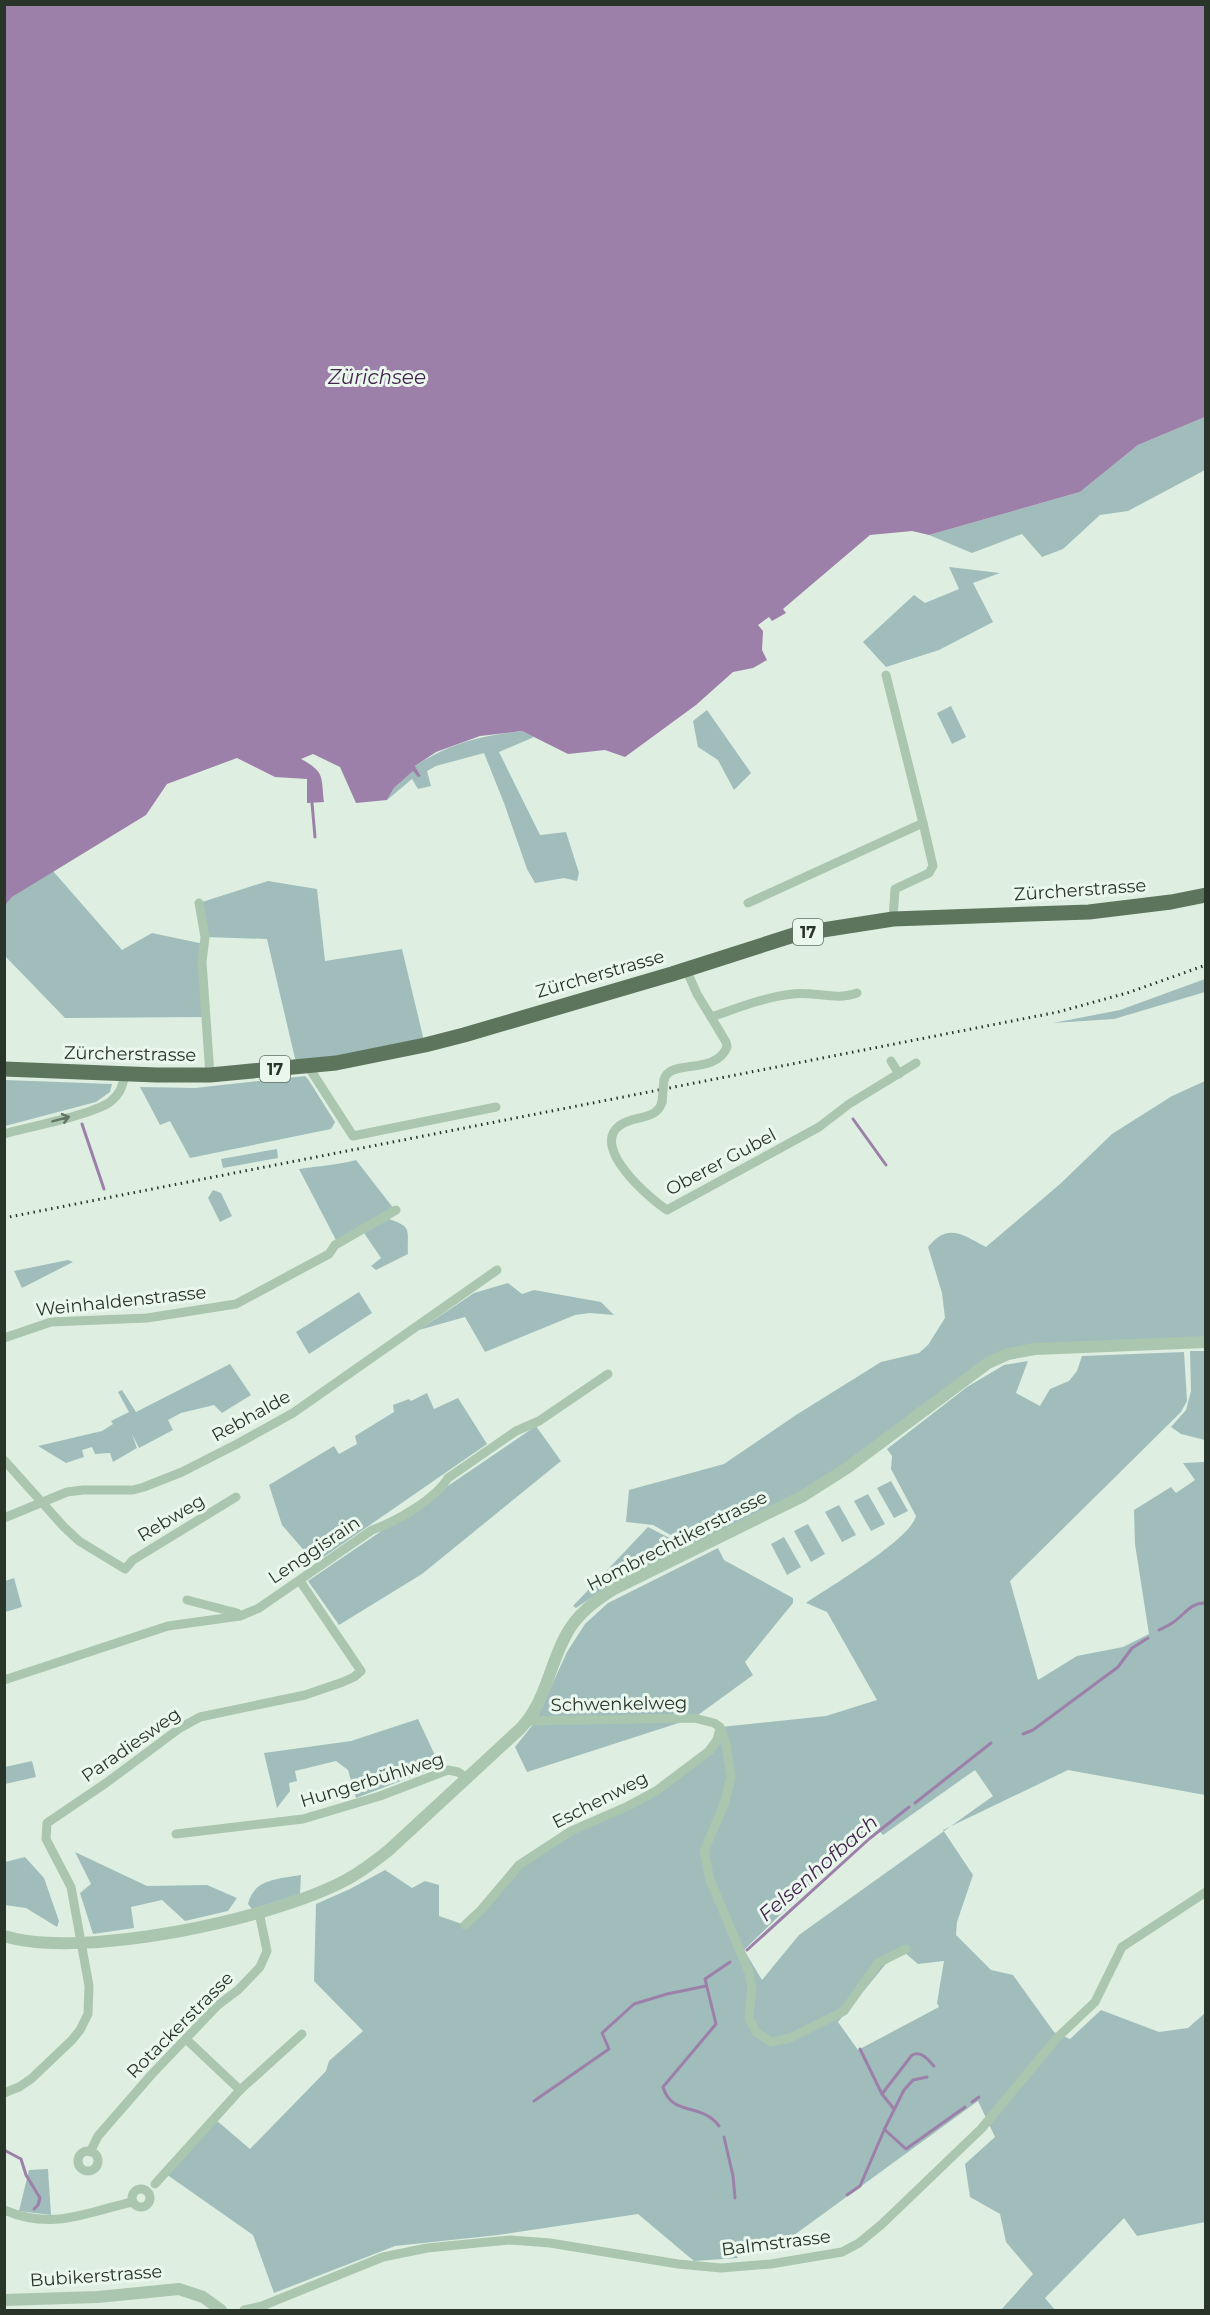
<svg xmlns="http://www.w3.org/2000/svg" width="1210" height="2315" viewBox="0 0 1210 2315" font-family="Montserrat,sans-serif">
<style>
.green{fill:#a0bdbc;fill-rule:evenodd}
.water{fill:#9d80a9}
.lines{fill:none;stroke-linecap:round;stroke-linejoin:round}
.stream{stroke:#9d80a9;stroke-width:3}
.minor{stroke:#abc6ae;stroke-width:9}
.tertiary{stroke:#abc6ae;stroke-width:12}
.primary{stroke:#5d755d;stroke-width:15}
.rail{stroke:#2a352a;stroke-width:3;stroke-dasharray:1.5 4.5;stroke-linecap:butt}
.minor-bridge{stroke:#abc6ae;stroke-width:9}
.oneway{stroke:#647665}
.labels{text-anchor:middle;stroke-width:6;stroke-linejoin:round;paint-order:stroke}
.shield{fill:#eaf7ed;stroke:#646f64;stroke-width:1.5}
.shield-label{font-size:16px;font-weight:bold;fill:#2a352a}
.street-label{font-size:18px;fill:#2a352a;stroke:#eaf7ed}
.water-label{font-size:20px;font-style:italic;fill:#452451;stroke:#eaf7ed}
</style>
<rect width="100%" height="100%" fill="#deefe1"/>
<g class="green">
<path d="M1205,417V470L1128,511L1100,515L1063,549L1042,557L1022,534L972,553L929,535L1080,492L1138,445Z"/>
<path d="M949,567L1000,573L973,583L993,622L939,650L886,667L863,642L914,595L925,603L959,589Z"/>
<path d="M951,706L966,737L952,744L937,713Z"/>
<path d="M707,710L751,773L734,790L718,760L698,747L693,721Z"/>
<path d="M522,731L534,737L499,752L540,835L566,832L579,873L577,881L564,878L535,883L527,869L504,803L484,753L436,766L427,771L431,786L418,789L412,779L387,800L394,788L414,770L421,776L415,766C451,743 480,736 522,731Z"/>
<path d="M53,871L122,950L152,933L204,944L206,1017L65,1018L5,956L4,905L12,897Z"/>
<path d="M268,881L317,889L325,961L402,949L425,1045L297,1067L267,939L205,937L199,903Z"/>
<path d="M1205,979V992L1114,1019L1053,1023L1120,1010Z"/>
<path d="M305,1076L308,1079L335,1122L331,1129L190,1158L170,1121L160,1125L140,1087L195,1088Z"/>
<path d="M5,1080L112,1084L110,1092L96,1102L5,1126Z"/>
<path d="M1205,1081V1338L1022,1347L801,1493L698,1543H685L653,1525L626,1522L629,1490L724,1464L796,1415L881,1362L919,1353L928,1345L945,1318L942,1293L928,1247C948,1222 963,1235 986,1247L1060,1184L1112,1134L1172,1096Z"/>
<path d="M277,1149L278,1158L223,1168L221,1159Z"/>
<path d="M356,1160L394,1209L337,1242L299,1169C318,1166 338,1165 356,1160Z"/>
<path d="M213,1190L221,1193L232,1216L220,1222L208,1198Z"/>
<path d="M389,1219C413,1227 407,1230 408,1254L376,1270L371,1266L381,1258L364,1233Z"/>
<path d="M68,1260L73,1262L22,1288L14,1271Z"/>
<path d="M508,1283L522,1294L534,1290L601,1302L614,1315L590,1313L575,1315L485,1352L465,1317L419,1330L474,1293Z"/>
<path d="M359,1292L372,1313L309,1354L296,1332Z"/>
<path d="M1190,1351H1205V1440L1181,1434L1171,1427L1186,1410L1191,1391Z"/>
<path d="M1184,1352L1187,1401L1181,1412L1010,1581L1038,1680L1077,1656L1123,1647L1149,1634L1135,1544L1134,1510L1171,1487L1176,1493L1195,1480L1183,1463L1204,1462L1205,1458V1795L1068,1770L943,1830L973,1875L957,1922L956,1935L991,1970L1013,1975L1054,2032L1070,2039L1101,2010L1159,2032L1188,2028L1205,2013V2222L1137,2236L1124,2218L1045,2298L1055,2310H1001L1033,2274L1006,2242L1000,2214L970,2197L965,2164L995,2137L978,2101L775,2249L734,2252L738,2258L694,2261L638,2214L498,2235L395,2246L274,2293L253,2235L166,2174L216,2120L250,2149L326,2071L329,2061L363,2031L314,1981L316,1904L350,1889L385,1870L412,1888L425,1881L439,1885V1916L465,1925L505,1880L571,1831L629,1806L709,1751L720,1727L826,1716L877,1700L827,1612L806,1603C829,1587 910,1540 916,1516L891,1469L892,1456L887,1449L967,1387L1004,1365L1028,1361L1016,1393L1040,1406L1050,1389L1069,1381L1077,1371L1082,1356ZM975,1770L993,1796L799,1935L762,1980L744,1950L873,1824L883,1835ZM899,1948L918,1964L944,1961L937,2003L939,2007L858,2050L838,2022Z"/>
<path d="M230,1364L251,1395L222,1413L214,1405L181,1413L168,1420L173,1430L139,1448L132,1434L137,1448L113,1462L110,1453L95,1454L92,1447L82,1450L84,1457L66,1463L38,1446L102,1431L113,1424L111,1421L129,1412L118,1392L122,1390L136,1412Z"/>
<path d="M427,1393L434,1409L458,1398L487,1444L315,1563L282,1525L269,1485L334,1446L339,1454L357,1444L355,1436L394,1412L393,1405L409,1399L411,1401Z"/>
<path d="M536,1426L561,1461L422,1574L339,1625L308,1581Z"/>
<path d="M891,1481L908,1511L894,1518L877,1488Z"/>
<path d="M868,1494L885,1524L871,1531L854,1501Z"/>
<path d="M839,1505L856,1535L842,1542L825,1512Z"/>
<path d="M808,1524L825,1554L811,1562L794,1531Z"/>
<path d="M648,1527L687,1547L604,1589L576,1608L573,1606Z"/>
<path d="M784,1537L801,1567L787,1575L771,1544Z"/>
<path d="M718,1548L724,1560L793,1598V1603L745,1662L753,1675L694,1718L527,1772L515,1747L535,1722L567,1652L585,1624L608,1603Z"/>
<path d="M14,1578L22,1607L5,1612V1581Z"/>
<path d="M418,1719L440,1766L356,1798L348,1770L336,1761L295,1771L297,1781L289,1783L290,1791L277,1808L264,1753L351,1741Z"/>
<path d="M32,1761L36,1777L5,1784V1767Z"/>
<path d="M75,1852L147,1886L207,1885L237,1898L228,1911L185,1921L162,1900L131,1907L134,1928L93,1934L80,1893L91,1884Z"/>
<path d="M25,1857L44,1878L59,1921L57,1927L26,1908L5,1905V1862Z"/>
<path d="M301,1875L300,1894L252,1909L248,1904C254,1878 280,1879 301,1875Z"/>
<path d="M48,2169L51,2215L19,2211L29,2170Z"/>
</g>
<path class="water" d="M5,4L1205,5V417L1138,445L1080,492L929,535L912,531L870,535L783,609L786,613L772,621L769,617L758,625L763,631L762,650L767,660L753,668L733,672L696,705L625,757L605,750L568,754L522,731L480,736L436,752L415,766L421,776L418,777L413,771L394,788L387,800L356,803L340,767L313,754L301,759C325,772 321,776 324,802L307,803V779L275,777L237,758L167,784L146,815L12,897L5,905Z"/>
<g class="lines">
<g class="stream">
<path d="M312,803L315,837"/>
<path d="M853,1119L886,1165"/>
<path d="M82,1124L104,1189"/>
<path d="M1159,1630C1163,1628 1168,1626 1172,1623C1184,1616 1190,1602 1206,1603"/>
<path d="M1023,1734L1033,1730L1118,1667L1132,1648L1148,1638"/>
<path d="M915,1803L991,1743"/>
<path d="M747,1950L869,1839L909,1807"/>
<path d="M860,2049L882,2094"/>
<path d="M534,2101L609,2049L602,2033L634,2004L667,1994L706,1986"/>
<path d="M972,2102L979,2097"/>
<path d="M894,2109L882,2094L912,2055C921,2050 928,2060 934,2066"/>
<path d="M719,2126C701,2102 672,2117 663,2087L716,2024L705,1979L730,1962"/>
<path d="M884,2129L906,2149L965,2107"/>
<path d="M724,2137L733,2176L735,2198"/>
<path d="M4,2150L21,2159L26,2175L40,2198L38,2205L34,2209"/>
<path d="M847,2195L860,2186L885,2128L904,2090L913,2080L927,2077"/>
</g>
<g class="minor">
<path d="M886,675L923,823"/>
<path d="M199,903L205,937L202,962L210,1075"/>
<path d="M748,903L923,823L933,866L929,873L895,889L893,919"/>
<path d="M686,969L697,994L711,1017C738,1008 765,997 792,994C814,991 836,1001 857,993"/>
<path d="M891,1061L899,1074"/>
<path d="M308,1066L353,1136L496,1107"/>
<path d="M664,1080C669,1058 715,1076 727,1047L726,1042L711,1017"/>
<path d="M662,1102C656,1122 633,1114 619,1126C591,1148 649,1198 667,1210L819,1127L849,1104L916,1063"/>
<path d="M4,1134C29,1127 91,1115 110,1102C119,1095 124,1086 124,1074"/>
<path d="M4,1338L51,1322L147,1318L236,1304L329,1254L335,1245L396,1210"/>
<path d="M4,1460L64,1527L79,1541L125,1569L133,1560L236,1497"/>
<path d="M4,1518L67,1492L83,1490H133L144,1487L182,1472L237,1444L293,1413L497,1270"/>
<path d="M187,1600L237,1613L240,1616"/>
<path d="M4,1680L168,1626L240,1616L259,1608L372,1530C396,1522 435,1499 448,1478L516,1431L539,1421L608,1374"/>
<path d="M527,1721L694,1718L714,1723L720,1727L726,1744L731,1777L725,1802L704,1851L710,1880L749,1972L752,1989L749,2018L756,2032L771,2042L790,2038L844,2011L878,1963L906,1949"/>
<path d="M176,1834L303,1819L380,1796L448,1770L458,1772L467,1778"/>
<path d="M465,1925L481,1910L519,1865L571,1831L628,1806L656,1791L709,1751L717,1740L720,1728"/>
<path d="M186,2039L240,2090"/>
<path d="M4,2093L19,2087L31,2079L72,2040L80,2030L88,2014L89,1986L71,1887L46,1839L47,1823L106,1783L180,1728L200,1717L305,1695L343,1682L354,1677L361,1671L300,1581"/>
<circle cx="88" cy="2161" r="10"/>
<path d="M90,2152L98,2136L152,2074L218,2005L238,1990L260,1967L267,1951L259,1912"/>
<path d="M155,2184L240,2090L302,2034"/>
<circle cx="141" cy="2198" r="9"/>
<path d="M4,2210C54,2231 85,2212 133,2202"/>
<path d="M244,2310L262,2306L383,2257L427,2248L488,2242L511,2240L550,2243L678,2264L721,2268L771,2264L842,2252L859,2243L882,2224L981,2129L1057,2038L1095,2002L1122,1947L1206,1892"/>
</g>
<g class="tertiary">
<path d="M4,1936C82,1960 272,1919 344,1881C360,1873 374,1862 389,1850L521,1728C546,1701 549,1666 566,1635C577,1614 595,1601 614,1589L803,1496L847,1468L988,1363L1008,1354L1035,1349L1206,1342"/>
<path d="M4,2300L98,2297L179,2289L203,2297L221,2310"/>
</g>
<path class="primary" d="M4,1069L157,1075H210L336,1063L425,1045L464,1035L672,974L797,934L893,919L1089,912L1171,902L1206,895"/>
<path class="rail" d="M4,1218L1058,1012L1127,993L1206,965"/>
<path class="minor-bridge" d="M662,1102L664,1080"/>
</g>
<defs><path id="oneway-shaft" d="M-6 0H5M1.5-3L5.5 0L1.5 3" fill="none" stroke-width="1.6" stroke-linecap="round" stroke-linejoin="round" transform="scale(1.5)"/></defs>
<use class="oneway" href="#oneway-shaft" transform="translate(61 1119) rotate(-15)"/>
<g class="labels">
<g class="shield">
<rect x="793" y="919" width="30" height="26" rx="4.5"/>
<rect x="260" y="1056" width="30" height="26" rx="4.5"/>
</g>
<g class="shield-label">
<text x="808" y="938">17</text>
<text x="275" y="1075">17</text>
</g>
<g class="street-label">
<text transform="translate(1080 890) rotate(-4)" y="6">Zürcherstrasse</text>
<text transform="translate(600 974) rotate(-16)" y="6">Zürcherstrasse</text>
<text transform="translate(130 1054) rotate(1)" y="6">Zürcherstrasse</text>
<text transform="translate(721 1162) rotate(-28)" y="6">Oberer Gubel</text>
<text transform="translate(121 1301) rotate(-6)" y="6">Weinhaldenstrasse</text>
<text transform="translate(251 1416) rotate(-29)" y="6">Rebhalde</text>
<text transform="translate(171 1518) rotate(-31)" y="6">Rebweg</text>
<text transform="translate(677 1541) rotate(-27)" y="6">Hombrechtikerstrasse</text>
<text transform="translate(314 1550) rotate(-34)" y="6">Lenggisrain</text>
<text transform="translate(619 1704) rotate(-1)" y="6">Schwenkelweg</text>
<text transform="translate(131 1745) rotate(-35)" y="6">Paradiesweg</text>
<text transform="translate(372 1780) rotate(-17)" y="6">Hungerbühlweg</text>
<text transform="translate(600 1800) rotate(-27)" y="6">Eschenweg</text>
<text transform="translate(180 2025) rotate(-45)" y="6">Rotackerstrasse</text>
<text transform="translate(776 2243) rotate(-7)" y="6">Balmstrasse</text>
<text transform="translate(96 2276) rotate(-4)" y="6">Bubikerstrasse</text>
</g>
<g class="water-label">
<text x="377" y="384">Zürichsee</text>
<text transform="translate(818 1868) rotate(-41)" y="7">Felsenhofbach</text>
</g>
</g>
<rect width="1210" height="2315" fill="none" stroke="#2a352a" stroke-width="12"/>
</svg>
